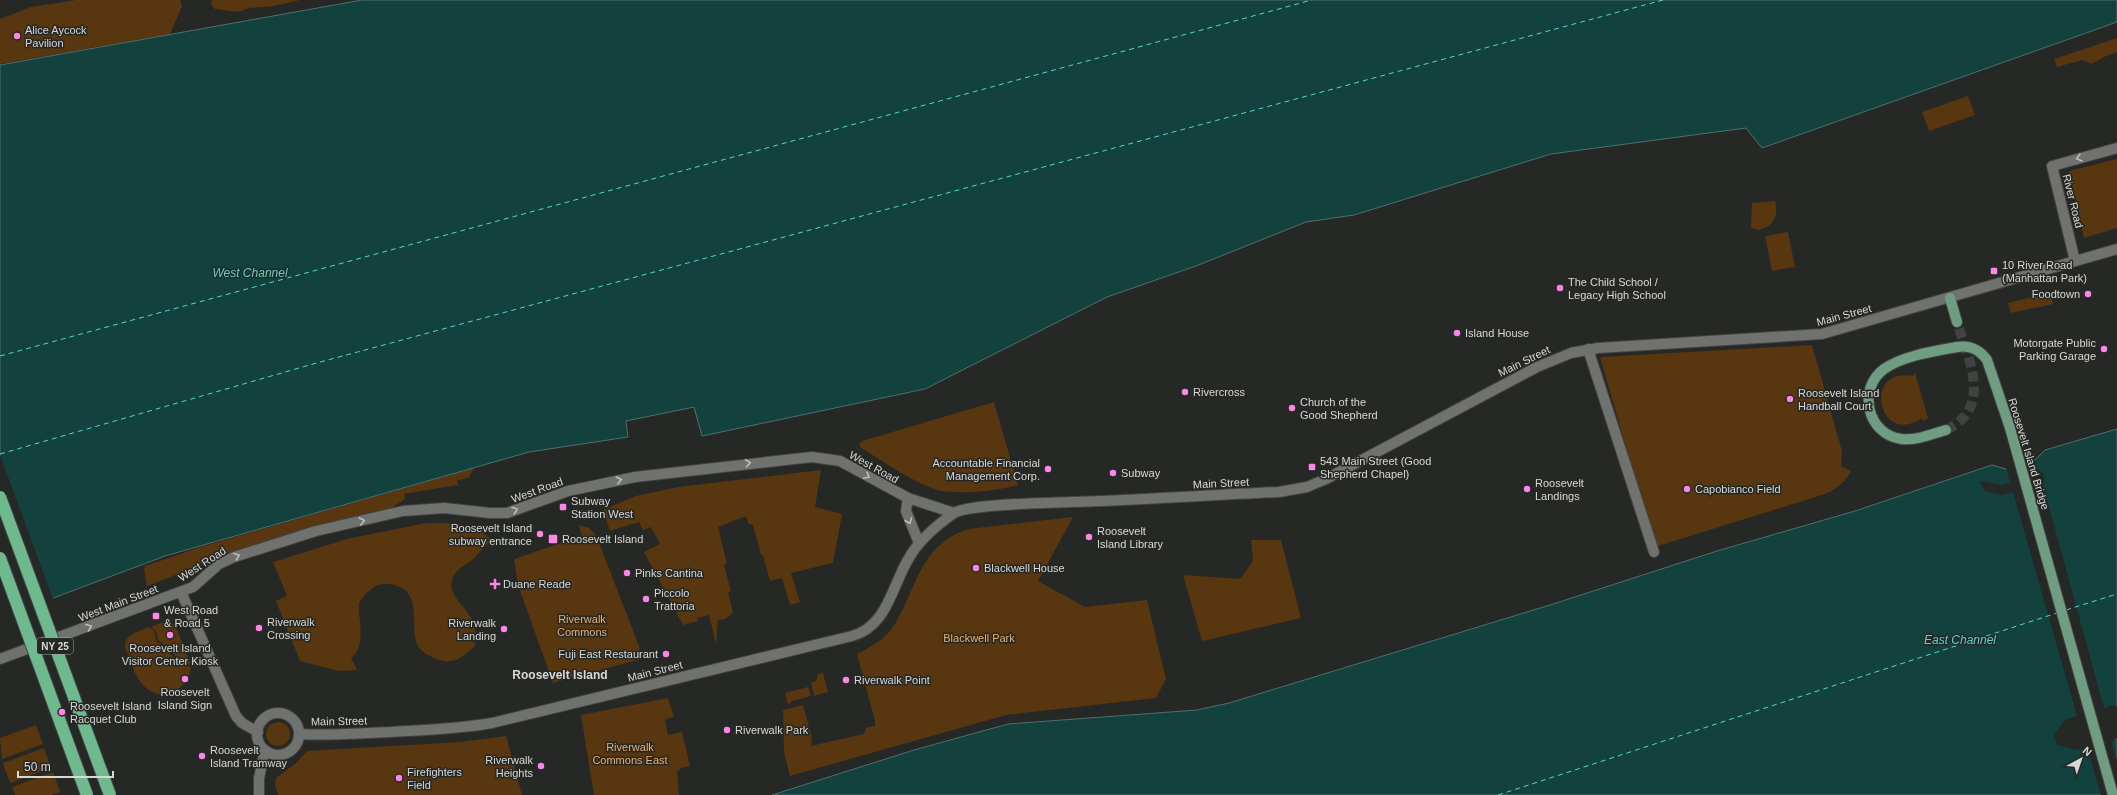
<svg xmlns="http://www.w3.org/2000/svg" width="2117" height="795" viewBox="0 0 2117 795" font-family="Helvetica,sans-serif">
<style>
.green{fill:#573610}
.water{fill:#13423e;stroke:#4e6f6c}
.pier{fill:#262825}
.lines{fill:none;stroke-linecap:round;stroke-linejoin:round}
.ferry{stroke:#54d7cc;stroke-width:1;stroke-dasharray:5 4;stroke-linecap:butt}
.major-tunnel{stroke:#414340;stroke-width:10;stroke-dasharray:10 5;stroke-linecap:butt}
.minor-casing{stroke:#434442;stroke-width:12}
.major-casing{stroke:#434442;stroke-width:12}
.minor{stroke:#70726f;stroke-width:10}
.major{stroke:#6f9d81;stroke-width:10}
.major-bridge-casing{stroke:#434442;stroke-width:12;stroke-linecap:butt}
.highway-bridge-casing{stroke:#434442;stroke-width:14;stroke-linecap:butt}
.major-bridge{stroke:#6f9d81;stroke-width:10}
.highway-bridge{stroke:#6eb98d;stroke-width:12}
.oneway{stroke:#bebfbd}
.poi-dot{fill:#fb86e5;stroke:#262825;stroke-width:1.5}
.labels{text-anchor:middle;stroke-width:3;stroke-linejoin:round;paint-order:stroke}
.shield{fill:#262825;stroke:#a3a4a2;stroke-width:1}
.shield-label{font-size:10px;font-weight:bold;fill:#d8d9d7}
.poi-label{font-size:11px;fill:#d8d9d7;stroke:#262825;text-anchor:start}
.street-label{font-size:11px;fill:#d8d9d7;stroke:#262825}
.park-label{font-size:11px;fill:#f0af6a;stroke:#262825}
.water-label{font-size:12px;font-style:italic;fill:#54d7cc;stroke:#262825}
.neighbourhood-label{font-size:12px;font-weight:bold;fill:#d8d9d7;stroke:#262825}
</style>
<rect width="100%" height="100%" fill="#262825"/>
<g class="green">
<path d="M76,0H180L182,6L170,34L0,64V19L31,7Z"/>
<path d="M212,0H300L274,6L249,8L238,12L215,9L211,5Z"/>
<path d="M2117,38V52L2104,57L2092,64L2082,60L2057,67L2054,59Z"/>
<path d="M1968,96L1975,115L1929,131L1922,112Z"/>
<path d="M2117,159V228L2084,238L2069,171Z"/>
<path d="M1775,201C1779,215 1774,226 1759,230L1751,228L1752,203Z"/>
<path d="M1788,232L1795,267L1772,271L1765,236Z"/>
<path d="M2050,293L2053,304L2011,313L2008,303Z"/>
<path d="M1812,345L1842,451L1841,466L1851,471C1845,482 1837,489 1825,494L1655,547L1600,357Z"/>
<path d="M1915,373L1928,418L1923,422L1922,418C1879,448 1861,367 1913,376Z"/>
<path d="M994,402L1018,485C996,491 949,497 929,487C905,477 883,461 861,448L859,444L862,441Z"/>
<path d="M474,468L469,477L457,481L459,487L457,485L404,494L405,499L390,509L320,525L262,542L147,586L144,570L145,566L204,546Z"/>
<path d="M821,470L815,507L842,514L833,563L791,573L800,602L790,605L782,578L770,581L763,555H761L753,525L748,523L746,516L718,527L727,564L724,565L731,591L728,592L733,613L725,619L718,620L716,644L709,615L697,618L698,621L683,625L644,552L660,544L651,527L643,530L639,522L610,531L603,510L636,496L678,487Z"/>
<path d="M1073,517L1038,581L1085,607L1147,600L1166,679L1156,698L1006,715L790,776L784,752L783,710L803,705L812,738L811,746L863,734L866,731L865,728L875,726V721L857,654C871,647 887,638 895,624C918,586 919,546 968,529Z"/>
<path d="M426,523C449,523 476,521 492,541C483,547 479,554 472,560C466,565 460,567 455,574C443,592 464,604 472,619C476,627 476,637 475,646C461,660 448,667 430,656C426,654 420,650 418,646C408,625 426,588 388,584C375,582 366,593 359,603C358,619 367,647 351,658L357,670L338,671L300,661L276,601L287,596L273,562L347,539Z"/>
<path d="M579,525L589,528L596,535L639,646L641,659L553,683L518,585L514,559L582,536Z"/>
<path d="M1251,540H1281L1301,618L1202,641L1183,575L1240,579L1253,561Z"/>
<path d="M169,620L175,625L191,665C176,661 170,648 158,640L156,631L151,627Z"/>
<path d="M149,627L154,631L157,642C170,649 174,664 191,667C188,689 162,705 144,686C134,676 130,659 125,647C124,634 140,631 149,627Z"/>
<path d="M823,673L828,692L814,696L811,683L816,681L818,674Z"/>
<path d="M808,687L811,696L792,701L788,705L785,693Z"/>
<path d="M668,698L674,717L665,719L668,735L682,732L690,766L681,768L677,772L679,795H594L581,715Z"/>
<circle cx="278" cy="734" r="12"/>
<path d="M36,725L43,744L2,759L0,738Z"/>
<path d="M506,736L522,795H278L275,784L276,778L296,763L307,751L460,742Z"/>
<path d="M44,748L51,768L10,783L3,763Z"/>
<path d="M53,772L60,792L51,795H15L12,787Z"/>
</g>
<g class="water">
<path d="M362,0H2117V22L1762,148L1746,128L1551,154L1354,215L1306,222L1196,266L1107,297L925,389L702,436L694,407L626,421L628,437L529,452L165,556L0,618V65Z"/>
<path d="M2117,429V795H772L914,750L1008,724L1197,710L1229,703L1550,605L1717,551L1855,511L1992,465L2009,470L2036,459L2045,450Z"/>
</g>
<g class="pier">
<path d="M0,455L53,599L62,597L0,620Z"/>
<path d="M2034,458L2037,469L2042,472L2045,480L2043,485L2104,708L2113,705L2117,707V738L2114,739L2112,743L2117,760V795H2101L2087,747L2076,750L2057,745L2054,734L2066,719L2077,716L2013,492L2002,495L1984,491L1980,481L2002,485L2010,483L2006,467H2009Z"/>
</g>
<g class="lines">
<g class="ferry">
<path d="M0,356L1312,0"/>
<path d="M0,454L313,364L1663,0"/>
<path d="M2066,610L2117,594"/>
<path d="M1498,795L2057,613"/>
</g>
<path class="major-tunnel" d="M1946,430C1994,407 1968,359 1957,322"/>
<defs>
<g id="minor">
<path d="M2075,261L2052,166L2117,148"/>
<path d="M1588,349L1654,552"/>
<path d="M908,498L906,511L919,543"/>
<path d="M181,592L236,716L242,723L258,732"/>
<path d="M0,659L193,587L219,564L234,557L316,531L403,511L444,508L490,513H507L568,491L635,477L812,457L840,461L908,498L954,513"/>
<circle cx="278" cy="734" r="21"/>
<path d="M299,734C330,736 360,733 391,732C425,730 458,729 492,723L852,636C888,626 892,585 909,558C919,540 937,525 954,513C968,504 1049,503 1071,502C1140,500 1210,495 1279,492L1307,487L1326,479L1537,367L1571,353L1598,348L1822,334L2117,249"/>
<path d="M259,795V778L265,750"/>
</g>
<g id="major">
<path d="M1950,298L1957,322"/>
<path d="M2010,428L2113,795"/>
<path d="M1946,430C1932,434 1916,441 1901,439C1867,434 1857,389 1884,369C1902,356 1935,351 1957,347"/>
</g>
</defs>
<use href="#minor" class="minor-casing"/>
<use href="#major" class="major-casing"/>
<use href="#minor" class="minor"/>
<use href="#major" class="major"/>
<defs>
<path id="major-bridge" d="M1957,347C1970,345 1979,349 1987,360L2010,428"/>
<g id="highway-bridge">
<path d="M0,497L110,795"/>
<path d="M0,558L87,795"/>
</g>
</defs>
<use href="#major-bridge" class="major-bridge-casing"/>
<use href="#highway-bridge" class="highway-bridge-casing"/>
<use href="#major-bridge" class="major-bridge"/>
<use href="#highway-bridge" class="highway-bridge"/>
</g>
<defs><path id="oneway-chevron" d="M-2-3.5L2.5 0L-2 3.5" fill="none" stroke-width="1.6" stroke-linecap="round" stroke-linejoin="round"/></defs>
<g class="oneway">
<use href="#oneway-chevron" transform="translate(2079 158) rotate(165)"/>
<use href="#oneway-chevron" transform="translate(748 463) rotate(-7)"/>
<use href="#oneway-chevron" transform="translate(867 476) rotate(30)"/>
<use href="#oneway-chevron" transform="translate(619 480) rotate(-12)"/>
<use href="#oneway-chevron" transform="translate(515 510) rotate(-19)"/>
<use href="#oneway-chevron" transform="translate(362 521) rotate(-13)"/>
<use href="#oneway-chevron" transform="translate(909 521) rotate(68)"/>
<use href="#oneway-chevron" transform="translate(237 556) rotate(-20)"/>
<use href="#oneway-chevron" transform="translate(89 627) rotate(-21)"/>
</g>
<g class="poi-dot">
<circle cx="17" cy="36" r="4"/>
<rect x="1990" y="267" width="8" height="8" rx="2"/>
<circle cx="1560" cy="288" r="4"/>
<circle cx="2088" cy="294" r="4"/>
<circle cx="1457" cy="333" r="4"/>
<circle cx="2104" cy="349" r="4"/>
<circle cx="1185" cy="392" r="4"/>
<circle cx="1790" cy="399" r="4"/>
<circle cx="1292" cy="408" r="4"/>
<rect x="1308" y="463" width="8" height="8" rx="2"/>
<circle cx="1048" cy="469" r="4"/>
<circle cx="1113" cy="473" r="4"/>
<circle cx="1527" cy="489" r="4"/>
<circle cx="1687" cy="489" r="4"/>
<rect x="559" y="503" width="8" height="8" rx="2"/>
<circle cx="540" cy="534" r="4"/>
<circle cx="1089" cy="537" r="4"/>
<rect x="548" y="534" width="10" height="10" rx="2"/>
<circle cx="976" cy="568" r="4"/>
<circle cx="627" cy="573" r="4"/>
<path d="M493 578h4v4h4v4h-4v4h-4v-4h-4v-4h4z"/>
<circle cx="646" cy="599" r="4"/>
<rect x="152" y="612" width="8" height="8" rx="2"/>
<circle cx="259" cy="628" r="4"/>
<circle cx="504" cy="629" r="4"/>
<circle cx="170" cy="635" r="4"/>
<circle cx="666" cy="654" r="4"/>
<circle cx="185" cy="679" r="4"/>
<circle cx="846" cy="680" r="4"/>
<circle cx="62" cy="712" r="4"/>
<circle cx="727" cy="730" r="4"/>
<circle cx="202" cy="756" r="4"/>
<circle cx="541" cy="766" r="4"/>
<circle cx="399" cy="778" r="4"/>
</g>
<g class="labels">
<rect class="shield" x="37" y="638" width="36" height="16" rx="3"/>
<g class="shield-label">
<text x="55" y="650">NY 25</text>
</g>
<g class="poi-label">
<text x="25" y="34">Alice Aycock<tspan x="25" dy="13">Pavilion</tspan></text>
<text x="2002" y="269">10 River Road<tspan x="2002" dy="13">(Manhattan Park)</tspan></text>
<text x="1568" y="286">The Child School /<tspan x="1568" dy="13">Legacy High School</tspan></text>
<text x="2080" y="298" text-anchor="end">Foodtown</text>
<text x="1465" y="337">Island House</text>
<text x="2096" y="347" text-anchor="end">Motorgate Public<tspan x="2096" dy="13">Parking Garage</tspan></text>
<text x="1193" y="396">Rivercross</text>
<text x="1798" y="397">Roosevelt Island<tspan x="1798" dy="13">Handball Court</tspan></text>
<text x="1300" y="406">Church of the<tspan x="1300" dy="13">Good Shepherd</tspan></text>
<text x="1320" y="465">543 Main Street (Good<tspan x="1320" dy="13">Shepherd Chapel)</tspan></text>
<text x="1040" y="467" text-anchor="end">Accountable Financial<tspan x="1040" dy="13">Management Corp.</tspan></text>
<text x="1121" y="477">Subway</text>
<text x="1535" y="487">Roosevelt<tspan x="1535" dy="13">Landings</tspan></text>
<text x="1695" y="493">Capobianco Field</text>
<text x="571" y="505">Subway<tspan x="571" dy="13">Station West</tspan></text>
<text x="532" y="532" text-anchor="end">Roosevelt Island<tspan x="532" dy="13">subway entrance</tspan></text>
<text x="1097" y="535">Roosevelt<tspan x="1097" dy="13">Island Library</tspan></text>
<text x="562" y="543">Roosevelt Island</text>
<text x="984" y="572">Blackwell House</text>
<text x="635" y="577">Pinks Cantina</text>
<text x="503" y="588">Duane Reade</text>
<text x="654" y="597">Piccolo<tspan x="654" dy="13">Trattoria</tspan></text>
<text x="164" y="614">West Road<tspan x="164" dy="13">&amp; Road 5</tspan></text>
<text x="267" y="626">Riverwalk<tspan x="267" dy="13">Crossing</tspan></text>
<text x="496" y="627" text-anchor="end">Riverwalk<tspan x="496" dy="13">Landing</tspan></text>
<text x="170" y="652" text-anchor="middle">Roosevelt Island<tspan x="170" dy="13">Visitor Center Kiosk</tspan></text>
<text x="658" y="658" text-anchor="end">Fuji East Restaurant</text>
<text x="854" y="684">Riverwalk Point</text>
<text x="185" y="696" text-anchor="middle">Roosevelt<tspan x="185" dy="13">Island Sign</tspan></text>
<text x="70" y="710">Roosevelt Island<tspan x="70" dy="13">Racquet Club</tspan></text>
<text x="735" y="734">Riverwalk Park</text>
<text x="210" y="754">Roosevelt<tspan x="210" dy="13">Island Tramway</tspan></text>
<text x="533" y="764" text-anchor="end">Riverwalk<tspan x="533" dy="13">Heights</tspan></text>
<text x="407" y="776">Firefighters<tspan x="407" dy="13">Field</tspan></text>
</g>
<g class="street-label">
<text transform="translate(2073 201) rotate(76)" y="4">River Road</text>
<text transform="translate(1844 315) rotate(-15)" y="4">Main Street</text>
<text transform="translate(1524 361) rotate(-26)" y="4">Main Street</text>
<text transform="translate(2029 454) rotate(73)" y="4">Roosevelt Island Bridge</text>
<text transform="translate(874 467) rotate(29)" y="4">West Road</text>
<text transform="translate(1221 483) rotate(-3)" y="4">Main Street</text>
<text transform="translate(537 490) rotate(-20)" y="4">West Road</text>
<text transform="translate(202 564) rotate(-33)" y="4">West Road</text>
<text transform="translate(118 603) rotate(-21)" y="4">West Main Street</text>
<text transform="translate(655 671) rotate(-14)" y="4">Main Street</text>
<text transform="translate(339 721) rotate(-1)" y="4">Main Street</text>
</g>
<g class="park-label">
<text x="582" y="623">Riverwalk<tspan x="582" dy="13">Commons</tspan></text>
<text x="979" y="642">Blackwell Park</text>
<text x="630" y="751">Riverwalk<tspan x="630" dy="13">Commons East</tspan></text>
</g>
<g class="water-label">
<text x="250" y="277">West Channel</text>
<text x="1960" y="644">East Channel</text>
</g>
<g class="neighbourhood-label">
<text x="560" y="679">Roosevelt Island</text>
</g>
</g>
<g transform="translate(2081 759) rotate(40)" stroke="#262825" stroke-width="3" paint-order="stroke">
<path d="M0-3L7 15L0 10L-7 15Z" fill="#d8d9d7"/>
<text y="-6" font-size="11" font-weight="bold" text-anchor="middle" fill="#d8d9d7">N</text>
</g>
<path d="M18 771v6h95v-6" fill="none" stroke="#d8d9d7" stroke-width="2"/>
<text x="24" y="771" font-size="12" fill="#d8d9d7" stroke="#262825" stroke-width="3" paint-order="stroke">50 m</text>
</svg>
